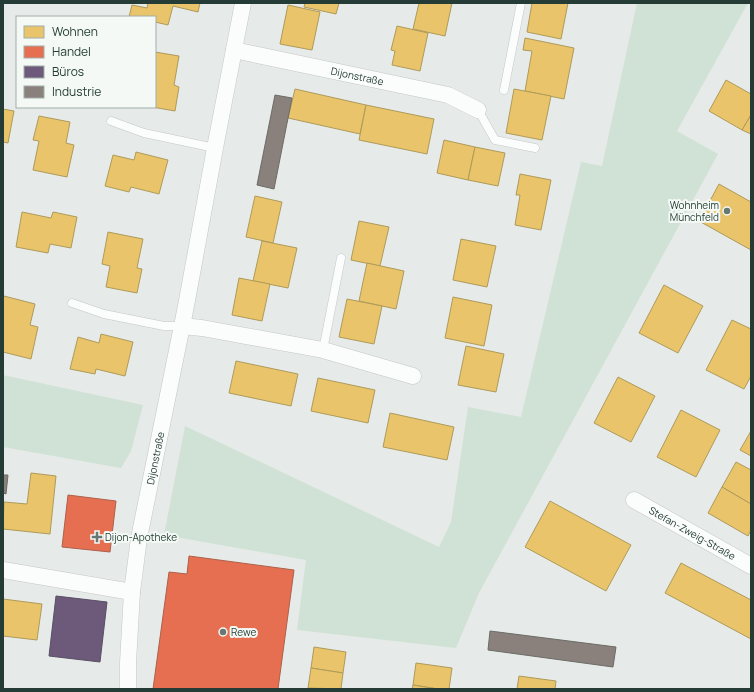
<svg xmlns="http://www.w3.org/2000/svg" width="754" height="692" viewBox="0 0 754 692" font-family="Manrope,sans-serif">
<style>
.green{fill:#d0e2d5}
.homes{fill:#e9c46a;stroke:#ae9b5a}
.shops{fill:#e76f51;stroke:#ac6049}
.offices{fill:#6d597a;stroke:#575065}
.industry{fill:#8a817c;stroke:#6b6c67}
.lines{fill:none;stroke-linecap:round;stroke-linejoin:round}
.lane-casing{stroke:#c3c7c5;stroke-width:9}
.street-casing{stroke:#c3c7c5;stroke-width:17}
.lane{stroke:#fbfcfc;stroke-width:8}
.street{stroke:#fbfcfc;stroke-width:16}
.poi-dot{fill:#687974;stroke:#f4f9f6;stroke-width:1.5}
.labels{text-anchor:middle;stroke-width:4;stroke-linejoin:round;paint-order:stroke}
.street-label{font-size:10px;fill:#243c35;stroke:#f4f9f6}
.poi-label{font-size:10px;fill:#243c35;stroke:#f4f9f6;text-anchor:start}
</style>
<rect width="100%" height="100%" fill="#e6eae8"/>
<g class="green">
<path d="M637,3H748L677,131L718,154L479,593L456,648L297,630L306,560L164,535L185,426L439,547L451,522L468,407L521,417L581,162L602,166Z"/>
<path d="M3,375L143,405L131,451L121,468L3,447Z"/>
</g>
<g class="homes">
<path d="M148,3H200L198,12L173,6L168,25L155,22V17H129L132,5L147,8Z"/>
<path d="M305,3H339L336,14L304,7Z"/>
<path d="M419,3H452L445,36L413,29Z"/>
<path d="M532,3H568L561,39L527,32Z"/>
<path d="M288,5L320,12L312,50L280,44Z"/>
<path d="M397,26L428,33L420,71L392,65L395,51L391,50Z"/>
<path d="M525,38L574,48L564,99L525,91L532,51L523,50Z"/>
<path d="M155,52L179,56L174,85L179,87L175,111L152,107H155Z"/>
<path d="M726,80L751,94V115L742,130L709,111Z"/>
<path d="M295,89L366,105L360,134L288,118Z"/>
<path d="M514,89L551,96L542,140L506,133Z"/>
<path d="M366,105L434,119L427,154L359,140Z"/>
<path d="M3,109L14,111L8,143L3,142Z"/>
<path d="M751,115V134L742,130Z"/>
<path d="M39,116L70,122L66,143L74,145L67,177L33,170L39,141L33,140Z"/>
<path d="M444,140L475,147L468,180L437,173Z"/>
<path d="M475,147L505,153L498,186L468,180Z"/>
<path d="M136,152L168,160L159,194L131,187L129,192L105,186L113,155L134,160Z"/>
<path d="M520,174L551,180L541,230L515,225L520,195H516Z"/>
<path d="M719,184L751,202V250L699,221Z"/>
<path d="M255,196L282,202L273,243L246,237Z"/>
<path d="M22,212L51,218L53,212L77,217L71,248L50,244L48,253L16,247Z"/>
<path d="M359,221L389,227L380,266L351,260Z"/>
<path d="M108,232L143,239L137,268L142,269L137,293L106,287L110,266L102,264Z"/>
<path d="M461,239L496,246L487,287L453,280Z"/>
<path d="M262,241L297,248L288,288L253,281Z"/>
<path d="M367,263L404,271L396,309L359,301Z"/>
<path d="M239,278L270,284L262,321L232,315Z"/>
<path d="M664,285L703,306L678,353L639,333Z"/>
<path d="M4,296L35,304L30,325L38,327L31,359L3,352V300Z"/>
<path d="M453,297L492,305L484,346L445,338Z"/>
<path d="M347,299L382,306L374,344L339,337Z"/>
<path d="M732,320L751,329V376L744,389L706,370Z"/>
<path d="M101,334L133,342L125,376L96,369L95,374L70,369L78,337L99,343Z"/>
<path d="M466,346L504,354L496,392L458,385Z"/>
<path d="M236,361L298,374L291,406L229,393Z"/>
<path d="M618,377L655,396L631,442L594,423Z"/>
<path d="M318,378L375,390L368,423L311,411Z"/>
<path d="M681,410L720,430L696,477L657,457Z"/>
<path d="M390,413L454,427L447,460L383,447Z"/>
<path d="M751,431V456L740,450Z"/>
<path d="M736,462L751,470V504L722,487Z"/>
<path d="M31,473L56,476L50,534L3,529L4,502L27,504Z"/>
<path d="M722,487L751,504V530L748,536L708,513Z"/>
<path d="M550,501L631,545L606,591L525,547Z"/>
<path d="M681,563L751,600V639L665,593Z"/>
<path d="M3,599L42,604L37,640L3,636Z"/>
<path d="M314,647L346,652L343,673L311,668Z"/>
<path d="M416,663L452,668L449,689H438L413,685Z"/>
<path d="M311,668L343,673L341,689L308,688Z"/>
<path d="M519,676L556,681L555,689H517Z"/>
<path d="M413,685L438,689H412Z"/>
</g>
<g class="shops">
<path d="M68,495L116,501L110,552L62,547Z"/>
<path d="M189,556L294,570L278,689H153L169,572L187,574Z"/>
</g>
<path class="offices" d="M56,596L107,602L100,662L49,656Z"/>
<g class="industry">
<path d="M275,95L292,98L274,189L257,185Z"/>
<path d="M3,475H8L6,494L3,493Z"/>
<path d="M490,631L616,647L613,667L488,650Z"/>
</g>
<g class="lines">
<defs>
<g id="lane">
<path d="M504,90L521,3"/>
<path d="M478,110L495,140L535,148"/>
<path d="M111,121L144,133L215,148"/>
<path d="M72,303L104,314L164,326H182"/>
<path d="M323,350L341,258"/>
</g>
<g id="street">
<path id="s1" d="M234,50L448,95L478,110"/>
<path d="M182,326L202,328L323,350L413,376"/>
<path id="s2" d="M634,500L751,566"/>
<path d="M3,570L132,592"/>
<path id="s3" d="M128,689V663L132,592L139,538L186,306L215,148L243,3"/>
</g>
</defs>
<use href="#lane" class="lane-casing"/>
<use href="#street" class="street-casing"/>
<use href="#lane" class="lane"/>
<use href="#street" class="street"/>
</g>
<g class="poi-dot">
<circle cx="727" cy="211" r="4"/>
<path d="M95 531h4v4h4v4h-4v4h-4v-4h-4v-4h4z"/>
<circle cx="223" cy="632" r="4"/>
</g>
<g class="labels">
<g class="street-label">
<text dy="4" stroke="none"><textPath href="#s1" startOffset="126">Dijonstraße</textPath></text>
<text dy="4" stroke="none"><textPath href="#s3" startOffset="233">Dijonstraße</textPath></text>
<text dy="4" stroke="none"><textPath href="#s2" startOffset="67">Stefan-Zweig-Straße</textPath></text>
</g>
<g class="poi-label">
<text x="719" y="209" text-anchor="end">Wohnheim<tspan x="719" dy="12">Münchfeld</tspan></text>
<text x="105" y="541">Dijon-Apotheke</text>
<text x="231" y="636">Rewe</text>
</g>
</g>
<rect width="754" height="692" fill="none" stroke="#243c35" stroke-width="8"/>
<rect x="16" y="16" width="140" height="92" fill="#f4f9f6" stroke="#a1ada9"/>
<rect x="24" y="26" width="20" height="12" fill="#e9c46a" stroke="#a1ada9"/>
<text x="52" y="36" font-size="12" fill="#243c35">Wohnen</text>
<rect x="24" y="46" width="20" height="12" fill="#e76f51" stroke="#a1ada9"/>
<text x="52" y="56" font-size="12" fill="#243c35">Handel</text>
<rect x="24" y="66" width="20" height="12" fill="#6d597a" stroke="#a1ada9"/>
<text x="52" y="76" font-size="12" fill="#243c35">Büros</text>
<rect x="24" y="86" width="20" height="12" fill="#8a817c" stroke="#a1ada9"/>
<text x="52" y="96" font-size="12" fill="#243c35">Industrie</text>
</svg>
